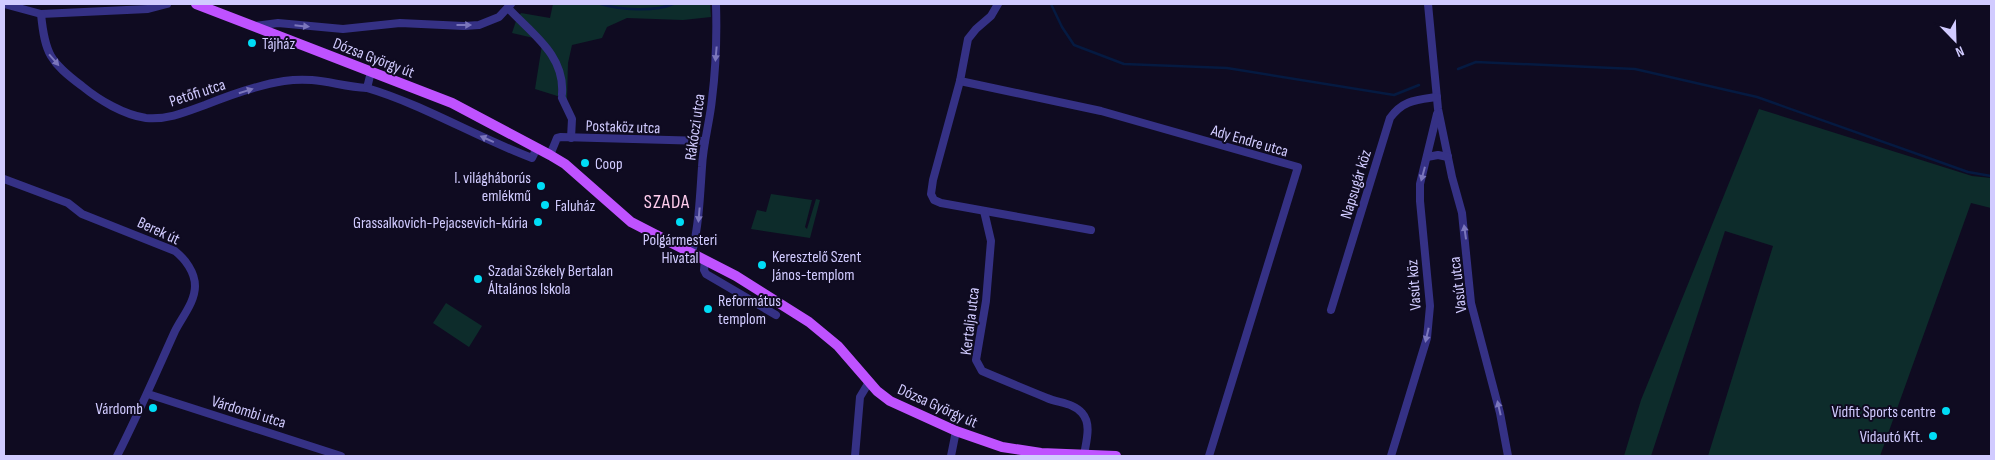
<svg xmlns="http://www.w3.org/2000/svg" width="1995" height="460" viewBox="0 0 1995 460" font-family="'Sofia Sans Condensed',sans-serif">
<style>
.green{fill:#0d2c2b}
.lines{fill:none;stroke-linecap:round;stroke-linejoin:round}
.stream{stroke:#051a41;stroke-width:2.5}
.minor{stroke:#353185;stroke-width:8}
.major{stroke:#bf52ff;stroke-width:10}
.oneway{fill:#7b76bc}
.poi-dot{fill:#00ddf6;stroke:#0f0b21;stroke-width:2}
.labels{text-anchor:middle;stroke-width:4;stroke-linejoin:round;paint-order:stroke}
.poi-label{font-size:16px;fill:#d1cbff;stroke:#0f0b21;text-anchor:start}
.street-label{font-size:16px;fill:#d1cbff;stroke:#0f0b21}
.quarter-label{font-size:19px;letter-spacing:1px;fill:#ffcded;stroke:#0f0b21}
</style>
<rect width="100%" height="100%" fill="#0f0b21"/>
<g class="green">
<path d="M553,4H620L628,5V4H710L711,17L683,20L627,18L607,27L602,38L572,45L568,63L567,99L535,89L542,45L538,39L512,33L516,21L521,13L550,18Z"/>
<path d="M1759,109L1972,176L1991,178V208L1971,203L1880,456H1708L1773,246L1725,231L1651,456H1624L1641,400Z"/>
<path d="M771,194L812,200L805,227L807,229L816,199L820,200L810,238L751,229L757,210L766,212Z"/>
<path d="M446,303L482,326L469,347L433,323Z"/>
</g>
<g class="lines">
<g class="stream">
<path d="M601,4C620,10 655,12 673,4"/>
<path d="M1051,4L1062,27L1074,45L1124,64L1227,68L1394,95L1419,85"/>
<path d="M1458,69L1476,62L1635,69L1757,97L1968,172L1991,176"/>
</g>
<g class="minor">
<path d="M4,4L41,14L148,9L167,4"/>
<path d="M998,4L991,16L976,29L968,39L960,81L933,180L931,194L934,200L941,203L1091,230"/>
<path d="M1428,4L1438,109L1452,177L1462,213L1471,303L1500,413L1508,456"/>
<path d="M508,8C532,34 565,55 562,94"/>
<path d="M41,14C45,54 50,62 82,86C99,100 124,115 146,118C167,120 186,112 205,105C230,95 257,85 284,81C317,76 336,86 367,88L371,72"/>
<path d="M255,26L278,23L343,29L400,23L464,26L479,25L499,17L511,4"/>
<path d="M960,81L1101,111L1298,167L1209,456"/>
<path d="M367,88C424,105 476,137 532,158L537,148"/>
<path d="M562,98L572,119L571,138"/>
<path d="M550,155L557,138L561,137L705,141"/>
<path d="M1427,157L1438,155L1448,157"/>
<path d="M4,179L68,203L82,214L175,251C185,259 195,272 195,286C195,302 182,317 175,331C156,373 138,415 117,456"/>
<path d="M984,211L991,241L986,301L976,360L982,371C1003,380 1025,389 1047,398C1058,403 1074,403 1082,413C1092,424 1086,442 1084,455"/>
<path d="M692,253C699,224 700,196 702,167C703,144 710,121 712,99C716,67 717,36 716,4"/>
<path d="M705,260L704,270L706,274L776,315"/>
<path d="M1331,310L1390,118C1403,100 1416,100 1437,97"/>
<path d="M148,394L341,456"/>
<path d="M855,456L860,397L869,382"/>
<path d="M951,456L956,431"/>
<path d="M1391,456L1427,338L1430,306L1420,201V184L1437,114"/>
</g>
<path class="major" d="M196,4L452,103L550,155L565,164L631,222L736,276L809,322L838,346L877,391L890,401L956,431L1002,447L1041,453L1116,456"/>
</g>
<defs><path id="oneway-solid" d="M-6-.8H1V-3.2L6.5 0L1 3.2V.8H-6Z" transform="scale(1.25)"/></defs>
<g class="oneway">
<use href="#oneway-solid" transform="translate(464 25)"/>
<use href="#oneway-solid" transform="translate(302 26) rotate(6)"/>
<use href="#oneway-solid" transform="translate(716 54) rotate(95)"/>
<use href="#oneway-solid" transform="translate(54 60) rotate(49)"/>
<use href="#oneway-solid" transform="translate(246 91) rotate(-17)"/>
<use href="#oneway-solid" transform="translate(487 139) rotate(-156)"/>
<use href="#oneway-solid" transform="translate(1423 174) rotate(105)"/>
<use href="#oneway-solid" transform="translate(699 215) rotate(95)"/>
<use href="#oneway-solid" transform="translate(1465 232) rotate(-98)"/>
<use href="#oneway-solid" transform="translate(1427 335) rotate(103)"/>
<use href="#oneway-solid" transform="translate(1499 408) rotate(-103)"/>
</g>
<g class="poi-dot">
<circle cx="252" cy="43" r="5"/>
<circle cx="585" cy="163" r="5"/>
<circle cx="541" cy="186" r="5"/>
<circle cx="545" cy="205" r="5"/>
<circle cx="538" cy="222" r="5"/>
<circle cx="680" cy="222" r="5"/>
<circle cx="762" cy="265" r="5"/>
<circle cx="478" cy="279" r="5"/>
<circle cx="708" cy="309" r="5"/>
<circle cx="153" cy="408" r="5"/>
<circle cx="1946" cy="411" r="5"/>
<circle cx="1933" cy="436" r="5"/>
</g>
<g class="labels">
<g class="poi-label">
<text x="262" y="49">Tájház</text>
<text x="595" y="169">Coop</text>
<text x="531" y="183" text-anchor="end">I. világháborús<tspan x="531" dy="18">emlékmű</tspan></text>
<text x="555" y="211">Faluház</text>
<text x="528" y="228" text-anchor="end">Grassalkovich-Pejacsevich-kúria</text>
<text x="680" y="245" text-anchor="middle">Polgármesteri<tspan x="680" dy="18">Hivatal</tspan></text>
<text x="772" y="262">Keresztelő Szent<tspan x="772" dy="18">János-templom</tspan></text>
<text x="488" y="276">Szadai Székely Bertalan<tspan x="488" dy="18">Általános Iskola</tspan></text>
<text x="718" y="306">Református<tspan x="718" dy="18">templom</tspan></text>
<text x="143" y="414" text-anchor="end">Várdomb</text>
<text x="1936" y="417" text-anchor="end">Vidfit Sports centre</text>
<text x="1923" y="442" text-anchor="end">Vidautó Kft.</text>
</g>
<g class="street-label">
<text transform="translate(374 57) rotate(21)" y="6">Dózsa György út</text>
<text transform="translate(197 92) rotate(-18)" y="6">Petőfi utca</text>
<text transform="translate(623 126) rotate(2)" y="6">Postaköz utca</text>
<text transform="translate(694 127) rotate(-82)" y="6">Rákóczi utca</text>
<text transform="translate(1250 140) rotate(16)" y="6">Ady Endre utca</text>
<text transform="translate(1355 184) rotate(-73)" y="6">Napsugár köz</text>
<text transform="translate(159 230) rotate(25)" y="6">Berek út</text>
<text transform="translate(1413 285) rotate(-94)" y="6">Vasút köz</text>
<text transform="translate(1457 285) rotate(-97)" y="6">Vasút utca</text>
<text transform="translate(969 321) rotate(-83)" y="6">Kertalja utca</text>
<text transform="translate(938 405) rotate(24)" y="6">Dózsa György út</text>
<text transform="translate(249 411) rotate(17)" y="6">Várdombi utca</text>
</g>
<g class="quarter-label">
<text x="667" y="208">SZADA</text>
</g>
</g>
<rect width="1995" height="460" fill="none" stroke="#d1cbff" stroke-width="10"/>
<g transform="translate(1955 40) rotate(157)" stroke="#0f0b21" stroke-width="4" paint-order="stroke">
<path d="M0-4L9 19L0 12L-9 19Z" fill="#d1cbff"/>
<text y="-8" font-size="14" font-weight="bold" text-anchor="middle" fill="#d1cbff">N</text>
</g>
</svg>
